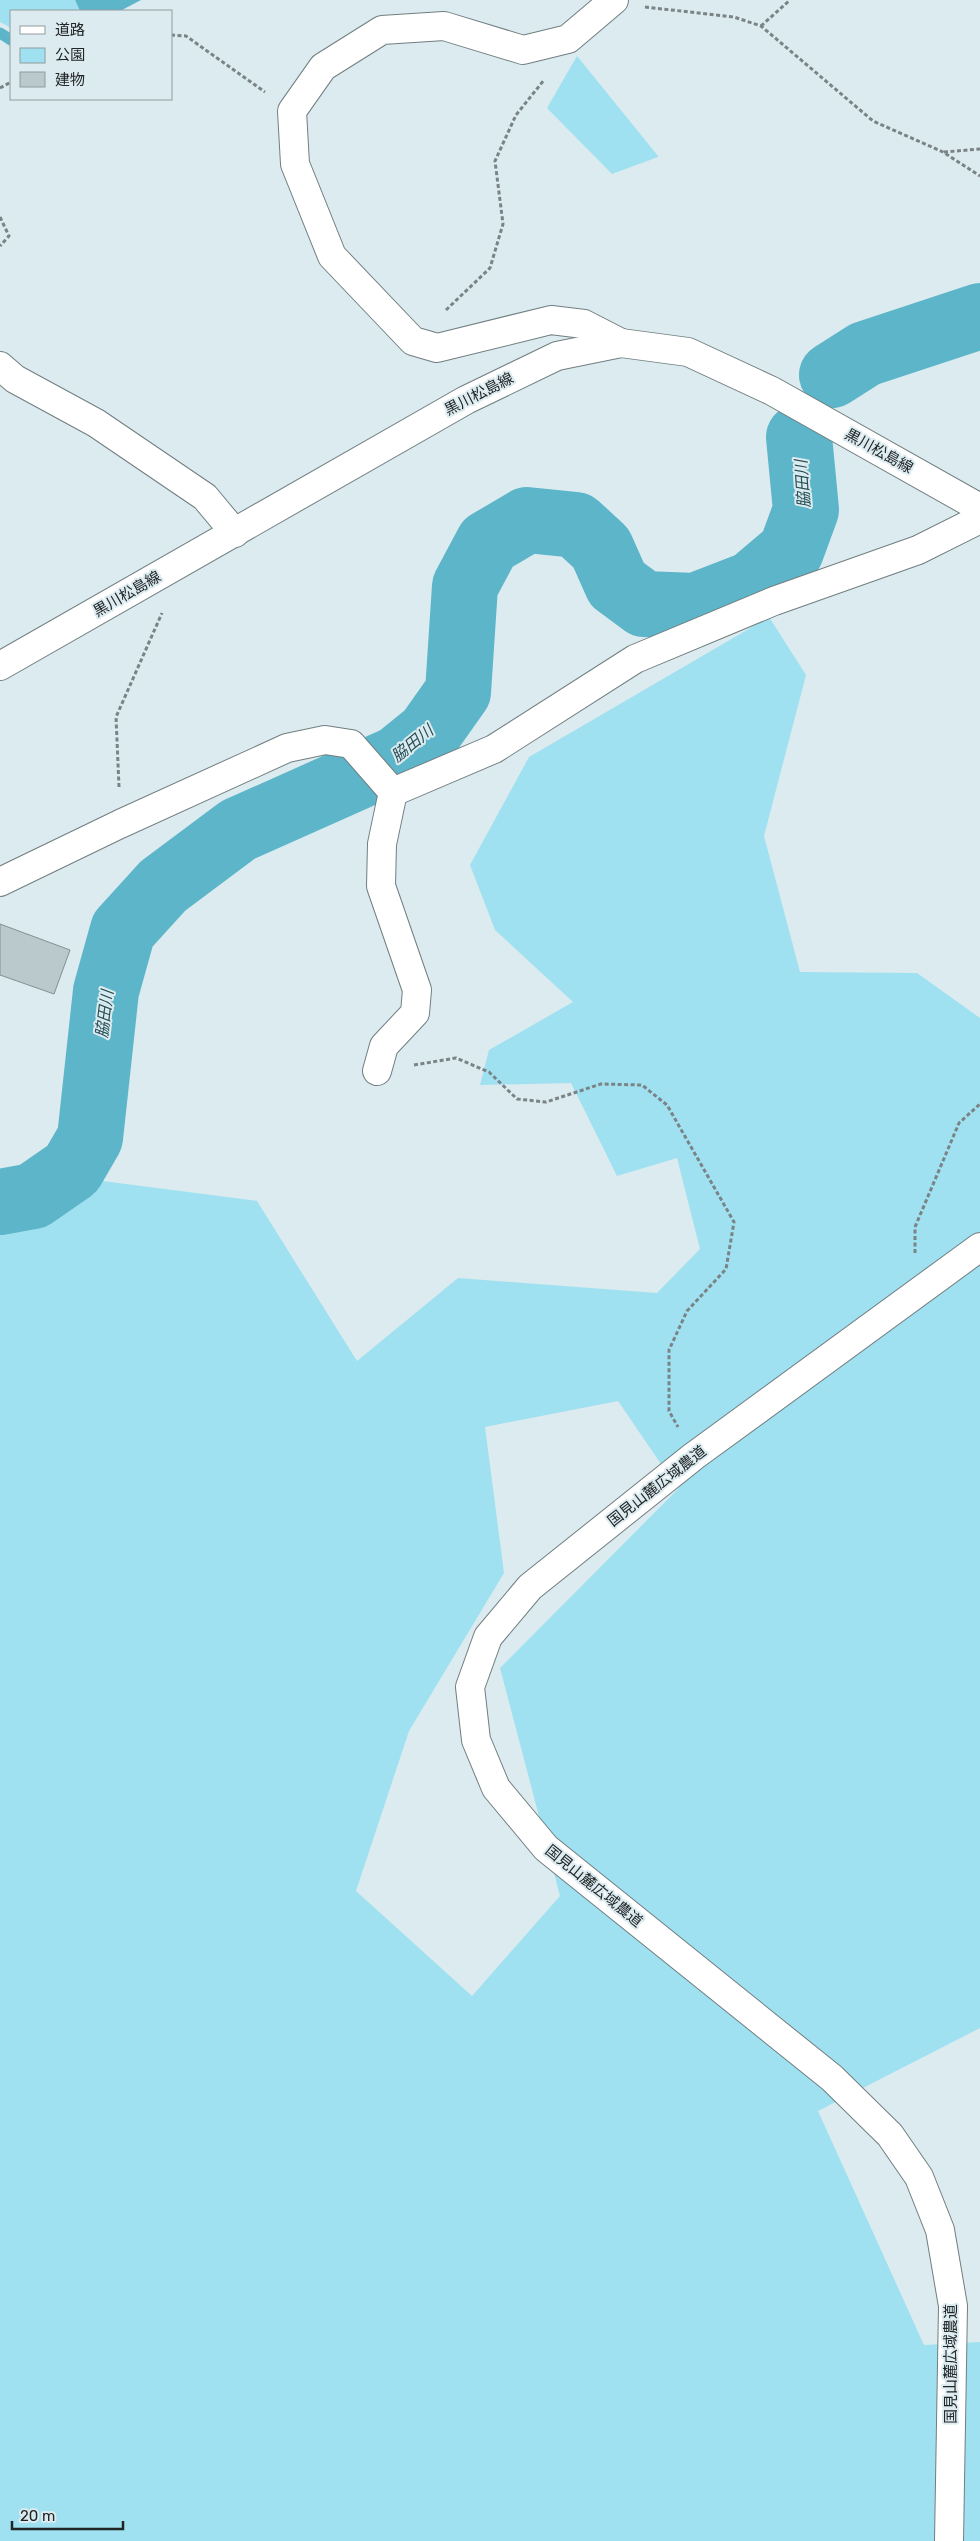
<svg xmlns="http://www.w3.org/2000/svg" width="980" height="2541" viewBox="0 0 980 2541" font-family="Rubik,'Noto Sans JP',sans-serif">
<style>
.green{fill:#9fe1f0;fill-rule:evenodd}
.water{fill:#5cb5c8}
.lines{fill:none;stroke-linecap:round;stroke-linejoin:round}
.stream{stroke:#5cb5c8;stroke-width:11}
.river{stroke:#5cb5c8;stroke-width:66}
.building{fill:#bac9cc;stroke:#839093}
.minor-casing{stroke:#717e81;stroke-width:30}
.major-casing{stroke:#717e81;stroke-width:30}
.path{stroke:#7a8386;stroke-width:3;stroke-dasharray:4 2.5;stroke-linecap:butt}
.minor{stroke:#fff;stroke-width:28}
.major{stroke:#fff;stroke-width:28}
.labels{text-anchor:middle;stroke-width:4;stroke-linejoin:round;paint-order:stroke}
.street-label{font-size:15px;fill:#202527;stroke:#dcebef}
.water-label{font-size:16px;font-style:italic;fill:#264f57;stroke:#dcebef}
</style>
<rect width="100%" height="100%" fill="#dcebef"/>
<g class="green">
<path d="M0,0H75L80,11H11V28L0,22Z"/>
<path d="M577,56L658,156V157L612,174L547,108Z"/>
<path d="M769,617L806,675L764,836L800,972L917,973L980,1018V2028L818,2111L924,2345L980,2342V2541H0V1215L3,1216L87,1179L257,1201L357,1361L458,1278L657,1293L700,1249L677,1158L617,1176L571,1083L480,1085L489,1050L573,1002L495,930L470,865L529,757ZM618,1401L678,1489L500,1668L560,1896L472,1996L356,1891L409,1731L504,1573L485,1427Z"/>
</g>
<path class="water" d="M75,0H141L120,11H80Z"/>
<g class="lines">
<path class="stream" d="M0,33L11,40"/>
<g class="river">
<path d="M832,375L865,354L980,316"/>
<path d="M0,1202L33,1196L72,1169L90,1138L106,991L123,930L163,886L238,830L397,759L429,733L458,692L465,586L488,543L527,520L576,525L601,548L617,584L644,604L695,606L752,584L791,551L806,510L799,437"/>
</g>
</g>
<path class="building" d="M0,924L70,950L54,994L0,975Z"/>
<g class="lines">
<defs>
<g id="minor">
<path d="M614,0L568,39L523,50L444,26L382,30L323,67L292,111L295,164L332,256L413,341L437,348L551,320L584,324L621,343"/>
<path d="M0,366L15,379L96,423L205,497L235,533"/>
<path d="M393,792L494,749L635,659L774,601L918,550L980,519"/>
<path d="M0,882L120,824L287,748L325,740L351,744L393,792"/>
<path d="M377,1071L384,1046L415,1013L417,990L381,886L382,844L393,792"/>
<path d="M949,2541L953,2306L940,2230L919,2177L890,2135L832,2078L546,1848L496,1788L476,1740L470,1687L488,1637L530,1587L694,1456L980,1247"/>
</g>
<path id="major" d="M0,666L466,400L557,356L621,343L688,352L772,391L980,508"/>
</defs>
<use href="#minor" class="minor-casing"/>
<use href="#major" class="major-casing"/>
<g class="path">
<path d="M645,7L734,17L761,26L873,121L943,152L980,176"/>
<path d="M761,26L790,0"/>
<path d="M171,35L186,36L265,92"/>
<path d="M0,88L11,82"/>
<path d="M944,152L980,149"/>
<path d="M0,217L9,236L0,246"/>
<path d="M446,310L490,268L503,224L495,161L516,115L544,80"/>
<path d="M119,787L116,717L162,613"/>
<path d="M414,1065L456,1058L489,1072L517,1099L546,1102L601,1084L642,1085L667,1105L734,1222L726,1269L687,1311L669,1350V1411L678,1427"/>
<path d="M915,1253V1227L959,1123L980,1104"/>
</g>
<use href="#minor" class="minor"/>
<use href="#major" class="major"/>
</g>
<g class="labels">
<g class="street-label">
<text transform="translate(479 394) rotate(-27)" y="5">黒川松島線</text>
<text transform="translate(879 451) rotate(29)" y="5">黒川松島線</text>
<text transform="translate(127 594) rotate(-30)" y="5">黒川松島線</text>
<text transform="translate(657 1486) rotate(-38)" y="5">国見山麓広域農道</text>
<text transform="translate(594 1886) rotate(39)" y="5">国見山麓広域農道</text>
<text transform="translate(951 2364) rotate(-90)" y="5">国見山麓広域農道</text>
</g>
<g class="water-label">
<text transform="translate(802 484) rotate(-94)" y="6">脇田川</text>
<text transform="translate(412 743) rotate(-39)" y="6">脇田川</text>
<text transform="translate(104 1014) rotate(-83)" y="6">脇田川</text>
</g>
</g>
<rect x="10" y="10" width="162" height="90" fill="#dcebef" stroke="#919c9f"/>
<rect x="20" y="26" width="25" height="8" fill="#ffffff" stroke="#919c9f"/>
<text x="55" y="35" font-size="15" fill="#202527">道路</text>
<rect x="20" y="48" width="25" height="15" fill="#9fe1f0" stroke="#919c9f"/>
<text x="55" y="60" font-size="15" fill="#202527">公園</text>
<rect x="20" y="72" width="25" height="15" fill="#bac9cc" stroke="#919c9f"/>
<text x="55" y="85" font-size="15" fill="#202527">建物</text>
<path d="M12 2521v8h111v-8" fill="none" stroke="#202527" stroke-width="2.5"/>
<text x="20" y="2521" font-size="15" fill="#202527" stroke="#dcebef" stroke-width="4" paint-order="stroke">20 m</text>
</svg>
